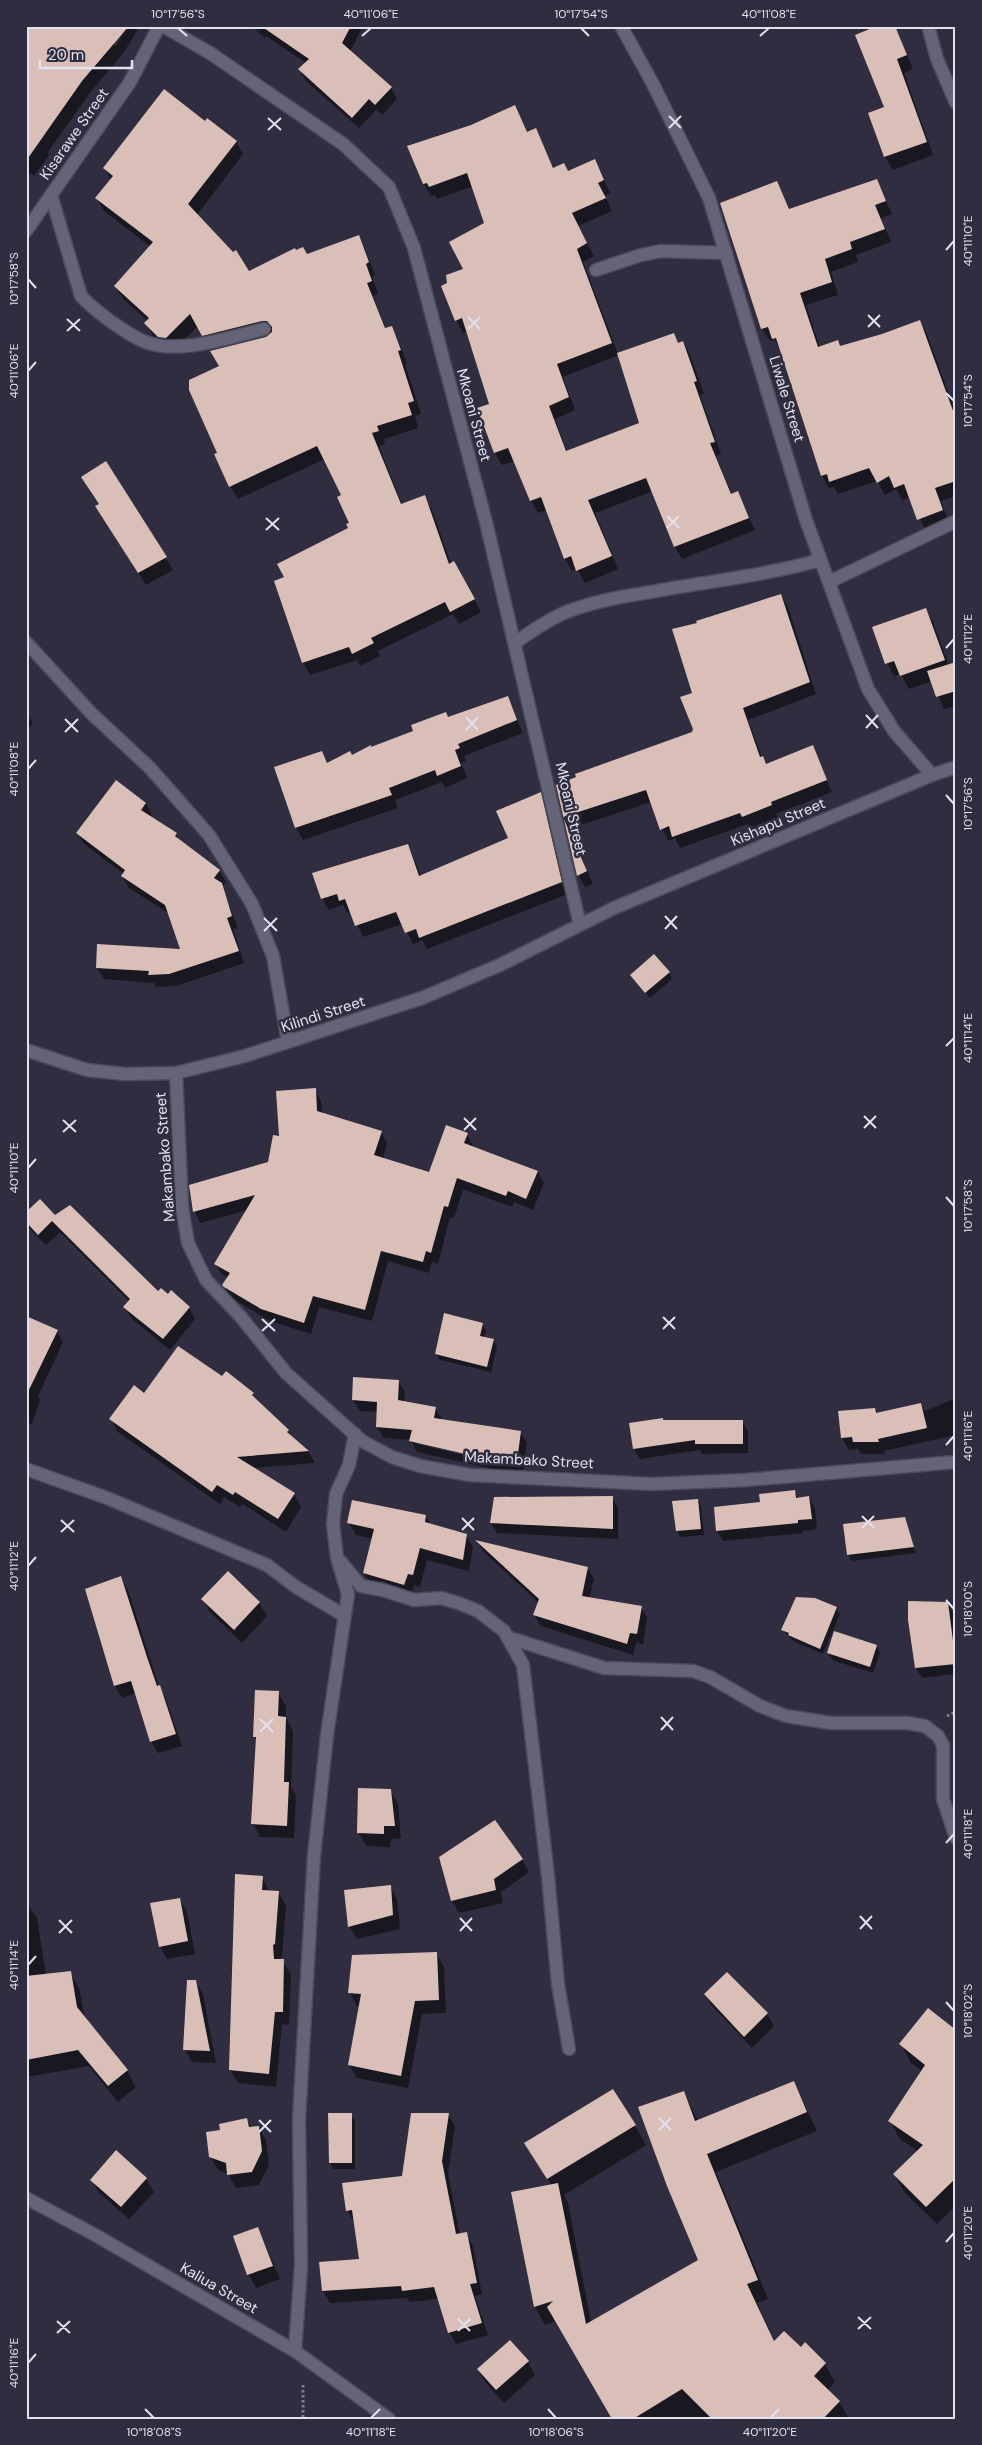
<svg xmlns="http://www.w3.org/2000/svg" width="982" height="2445" viewBox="0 0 982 2445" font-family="'DM Sans',sans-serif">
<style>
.shadow{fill:#0007;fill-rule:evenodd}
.building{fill:#dabfb8}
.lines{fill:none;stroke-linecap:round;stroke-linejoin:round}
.minor-casing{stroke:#4c4a5a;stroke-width:15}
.path{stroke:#807f8e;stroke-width:3;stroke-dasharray:2.5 2.5;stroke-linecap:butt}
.minor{stroke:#656378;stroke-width:12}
.ticks{fill:none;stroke:#e2e2ee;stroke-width:2}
.labels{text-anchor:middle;stroke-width:5;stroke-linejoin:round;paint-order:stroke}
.street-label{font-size:15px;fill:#e2e2ee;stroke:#2f2d3f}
.neatline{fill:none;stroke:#e2e2ee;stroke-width:2}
.ticks-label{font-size:12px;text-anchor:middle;fill:#e2e2ee}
</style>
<rect width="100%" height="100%" fill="#2f2d3f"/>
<g class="shadow">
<path d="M124,26L113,44L116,46L127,26H140L124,52L89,94L48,152L49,155L34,176L31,173L26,179V41Z"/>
<path d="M251,26H363L350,52L391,88L397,99L382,115L376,110L359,128L306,81L299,69L306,63L266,36L265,38Z"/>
<path d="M895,26L913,69L904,73L933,155L893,170L885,157L870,114L886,108Z"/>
<path d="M205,122L236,141L243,154L197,215L248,272L307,256L358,236L365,249L375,275L372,277L378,294L373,296L386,329L391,327L398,340L407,363L405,364L421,414L415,416L418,428L384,439L385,444L379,446L402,504L424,497L432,510L451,564L461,575L481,612L459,624L453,614L378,651L380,656L360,666L357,660L310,675L303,663L285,578L349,528L351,524L342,496L325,459L238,499L230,486L219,453L266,338L275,332L210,348L198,326L173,350H167L153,336L146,323L148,321L123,299L116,286L151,247L104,211L97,198L111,180L105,168Z"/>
<path d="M535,130L554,169L568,172L594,160L601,173L610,193L605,196L612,211L578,226L594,256L583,262L618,354L674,335L679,344L683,342L690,355L704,394L700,395L721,454L716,456L732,495L737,493L755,530L682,559L675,547L653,491L595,513L618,569L585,583L577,569L572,571L565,559L547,510L538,513L531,501L515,461L502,465L495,453L479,409L490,405L468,331L463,333L456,320L465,270L485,223L473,186L437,199L435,195L431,196L424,184ZM619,355L641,424L567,451L555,419L575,410L563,377Z"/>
<path d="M876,180L892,214L881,218L891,242L856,255L858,262L831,272L838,295L806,305L820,348H840L883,336L920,322L927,334L956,414V496L941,501L949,523L926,532L910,497L902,500L896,489L885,495L877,481L838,494L834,487L829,488L822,476L781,352L775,340L770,341L762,329L777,182L790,210Z"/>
<path d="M89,490L165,557L173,570L146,585L104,519L100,505Z"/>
<path d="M781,595L788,607L816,694L748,720L762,757L767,765L812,747L832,792L776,814L778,817L750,828L748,824L680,848L675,838L668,841L651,802L569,829L593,884L585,887L578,875L557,786L693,733L695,729L693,693L699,624Z"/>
<path d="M925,609L933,622L949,666L956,664V706L944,709L932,681L909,689L901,674L894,676L887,663Z"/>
<path d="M508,698L523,733L464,756L466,761L461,763L467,778L445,788L442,782L395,800L398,808L303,840L296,828L276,768L322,752L328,764Z"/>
<path d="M26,713L33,723L26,732Z"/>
<path d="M540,793L547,805L568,894L427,949L422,940L413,944L403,924L363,937L351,911L347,913L343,905L329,910L322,898L408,845L421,876L510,839Z"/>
<path d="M146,803L152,815L150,818L176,834L180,841L219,871L226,882L222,887L238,928L233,929L244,963L176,986L156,987L154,983L104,979L97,968L182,951L170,914L129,888L122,876L124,874L84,844L77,833Z"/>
<path d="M669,972L672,979L650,998L631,975Z"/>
<path d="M315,1090L321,1101L322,1114L381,1132L387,1143L383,1159L430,1174L467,1134L473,1147L538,1172L544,1183L533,1210L514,1202L512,1207L463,1189L454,1218L450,1217L438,1264L432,1262L429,1273L388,1261L372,1321L319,1307L311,1334L270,1321L230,1297L224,1285L228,1278L222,1275L216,1264L248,1210L200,1223L191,1203L190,1186L269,1163L281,1138Z"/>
<path d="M26,1214L55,1217L158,1293L168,1295L189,1307L195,1319L170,1350L131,1318L125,1307L129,1301L60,1232L46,1245L29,1228L26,1223Z"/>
<path d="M26,1317L57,1331L63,1342L38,1396L40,1400L32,1424L26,1422Z"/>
<path d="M482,1324L486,1331L484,1338L493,1340L497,1346L491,1372L440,1360L436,1354Z"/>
<path d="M222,1378L253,1394L259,1404L288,1431L292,1438L308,1451L315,1463L253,1468L294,1494L301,1507L286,1532L243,1504L240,1507L224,1497L220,1504L118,1432L111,1419L145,1395Z"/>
<path d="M398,1381L405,1392L404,1402L435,1408L442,1419L520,1432L527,1443L523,1472L495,1473L493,1469L417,1452L411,1440L384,1438L377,1427L378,1412L360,1411L353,1400ZM417,1442L494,1459L493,1462L417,1444Z"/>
<path d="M956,1398V1435L884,1451L885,1454H861L858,1449L849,1450L842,1438L875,1410L877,1414L921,1404L925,1411Z"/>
<path d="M742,1421L748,1431V1453L702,1454L700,1450L640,1459L634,1449L631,1424Z"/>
<path d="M794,1491L798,1499L809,1498L815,1508L817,1529L803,1531V1533L723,1541L717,1531L762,1503Z"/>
<path d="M612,1497L618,1508V1539L497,1533L491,1523Z"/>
<path d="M698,1500L701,1506L704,1535L680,1537L677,1530Z"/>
<path d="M425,1516L431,1525L466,1535L473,1547L469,1571L427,1560L420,1587L414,1585L411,1596L371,1585L364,1573L373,1539L356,1535L349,1523Z"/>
<path d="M904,1519L916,1553L852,1561L848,1554Z"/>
<path d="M478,1542L587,1568L594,1579L589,1599L641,1607L647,1618L643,1644L636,1643L633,1655L541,1626L534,1615L539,1603L483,1551Z"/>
<path d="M228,1573L259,1603L267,1616L242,1643L210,1612L203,1599Z"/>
<path d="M121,1578L128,1590L159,1687L166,1699L182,1746L158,1753L151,1741L136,1693L122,1698L115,1686Z"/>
<path d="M948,1603L953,1613L956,1631V1674L922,1678L916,1668L909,1621Z"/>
<path d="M836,1608L840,1614L823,1654L793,1641L783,1630Z"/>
<path d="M876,1646L880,1653L873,1673L832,1660L828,1653Z"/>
<path d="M278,1693L286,1706V1718L293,1731L291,1787L296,1796L294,1838L260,1837L253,1823L257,1741L255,1737Z"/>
<path d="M390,1790L398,1804L401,1838L391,1839L390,1847L366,1846L359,1833Z"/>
<path d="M441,1857L522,1860L529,1872L501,1892L503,1903L459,1913L452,1901Z"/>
<path d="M262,1877L269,1891L278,1892L286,1905L282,1957L280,1958L291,1974L289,2025L282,2024L276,2087L238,2083L230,2070Z"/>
<path d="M390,1886L397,1899L400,1929L357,1939L349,1926Z"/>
<path d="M179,1899L187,1912L195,1954L167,1959L160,1946Z"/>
<path d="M26,1902L37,1918L46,1975L70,1972L79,1988L85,2018L127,2071L136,2087L118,2102L89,2066L26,2077Z"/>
<path d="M436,1953L444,1967L446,2013L422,2014L408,2088L357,2078L349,2065L360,2006H357L350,1993Z"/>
<path d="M727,1974L767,2014L774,2026L752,2048L712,2006L705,1994Z"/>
<path d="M195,1981L203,1994L216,2063L192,2062L185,2049Z"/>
<path d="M956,2032V2206L937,2224L905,2193L894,2174L918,2151L900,2139L890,2121L922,2071L911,2063L901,2044Z"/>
<path d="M794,2083L817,2131L716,2172L768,2299L757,2303L775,2342L801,2349L825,2364L835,2382L827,2391L839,2402L849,2419H613L557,2321L545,2325L535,2307L552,2186L537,2163L635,2126L646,2145L564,2195L568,2203L591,2322L699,2260L684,2092L698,2121Z"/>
<path d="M448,2114L455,2126L448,2174L460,2235L466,2234L473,2246L482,2294L475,2296L488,2335L456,2344L449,2332L438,2299L410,2302L407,2298L330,2303L323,2291L321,2263L360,2261L354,2222L347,2210L403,2177Z"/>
<path d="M351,2115L355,2121V2169H333L330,2162Z"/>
<path d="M246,2119L252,2128L258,2127L266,2140L269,2165L259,2185L236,2188L228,2174L218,2170L210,2156L222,2131Z"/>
<path d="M146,2179L154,2192L129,2219L99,2193L92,2180Z"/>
<path d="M258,2228L280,2279L256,2288L249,2275L235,2237Z"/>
<path d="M528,2362L535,2375L504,2403L486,2383L478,2370Z"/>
</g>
<g class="building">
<path d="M26,26H129L82,81L26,161Z"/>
<path d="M261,26H351L342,43L392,87L375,105L369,99L352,118L298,69L309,59Z"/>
<path d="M877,26H895L907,55L897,59L927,142L884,157L868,113L884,107L855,35Z"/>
<path d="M164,89L205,121L207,118L237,141L188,204L233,252L236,250L249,271L295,248L296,250L303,247L307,254L359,235L369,262L366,264L372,281L367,283L385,328L392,326L401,350L398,351L414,401L408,403L412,415L377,426L379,431L372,433L401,504L425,495L449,564L454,561L475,599L450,612L445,602L371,638L374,643L352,654L349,647L302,663L274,581L284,577L277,564L348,528L346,524L349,523L337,497L341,495L317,446L229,487L214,454L217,453L189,390V380L219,366L210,351L266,337L272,332V327L267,321H262L202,336L190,314L166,338L158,337L144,323L149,318L114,286L153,242L95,198L113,176L103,168Z"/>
<path d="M515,105L527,132L536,128L553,168L564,163L568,171L595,159L604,180L598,183L606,198L572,213L587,243L577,249L612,343L557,364L569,397L549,406L566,451L639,423L617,353L674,333L678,343L683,341L697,381L694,382L715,442L710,443L731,494L738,491L749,518L674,547L646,478L588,500L612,556L576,571L571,556L564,559L541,497L530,501L508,448L494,453L477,408L489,404L462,318L455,321L441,286L447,283L446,275L463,269L449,242L484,223L467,173L429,187L427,183L423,184L407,146L471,125Z"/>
<path d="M877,179L886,201L875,205L885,229L850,242L852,249L825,259L832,282L800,293L818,347L838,340L840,346L882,334L920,320L956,419V481L935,488L943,510L917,520L904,484L894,488L889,476L877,483L869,468L829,482L827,474L821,476L776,338L772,339L768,327L761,329L720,203L777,181L789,209Z"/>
<path d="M106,461L167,557L138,573L95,506L99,504L81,477Z"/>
<path d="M781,594L810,682L743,708L760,757L763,756L766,764L813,745L827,780L771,802L772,805L742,817L740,813L672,837L669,826L660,830L646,790L563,817L587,871L577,876L556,785L576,777L575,774L692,732L693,729L680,697L692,693L672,629L697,623L696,621Z"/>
<path d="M926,608L945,660L900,676L894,661L885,664L872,627Z"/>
<path d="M956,662V691L936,697L927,671Z"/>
<path d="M508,696L517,720L458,744L460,748L455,750L461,766L437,776L435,770L389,788L392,795L295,828L274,767L322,751L327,763L350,751L352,755L371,745V747L413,731L411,725L446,712L448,717Z"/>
<path d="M116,780L146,803L141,810L177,833L175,836L220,870L214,878L222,883L232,916L227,918L239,951L169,974L148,975L149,971L96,968L97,944L180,949L165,905L121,876L125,870L76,833Z"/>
<path d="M541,792L562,882L419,938L416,929L405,933L396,912L355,926L345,899L339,901L337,894L321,899L312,873L408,844L419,876L508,838L496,811Z"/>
<path d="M654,954L670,972L645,993L630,975Z"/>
<path d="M316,1088L317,1111L382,1131L374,1155L429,1172L446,1125L468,1133L464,1143L538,1171L526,1199L508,1191L506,1196L457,1178L448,1207L444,1206L431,1253L426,1251L423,1262L381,1251L365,1310L313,1296L304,1323L261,1309L224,1287L222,1285L230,1273L214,1264L255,1195L193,1212L189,1185L268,1162L273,1135L279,1136L276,1091Z"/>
<path d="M40,1199L55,1215L70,1205L158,1291L161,1288L168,1294L171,1290L190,1307L163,1339L123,1307L130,1299L52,1221L38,1235L26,1222V1212Z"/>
<path d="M444,1313L483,1323L480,1336L494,1339L487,1367L435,1354Z"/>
<path d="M26,1316L58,1330L26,1396Z"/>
<path d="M178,1346L222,1376L226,1371L254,1393L252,1395L289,1430L287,1432L309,1451L237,1457L295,1493L278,1519L235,1492L233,1495L217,1485L212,1492L109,1419L134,1385L144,1393Z"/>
<path d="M353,1377L399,1380L398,1400L436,1407L434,1418L521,1431L517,1461L488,1463L487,1459L409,1441L412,1430L376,1427L377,1402L352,1400Z"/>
<path d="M921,1403L927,1428L878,1439L879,1442H853L852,1437L841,1438L838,1411L875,1408L876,1413Z"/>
<path d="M663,1418V1420H743V1444H695V1440L633,1449L629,1423Z"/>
<path d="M795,1490L796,1498L809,1496L812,1519L798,1520V1523L716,1531L714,1507L760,1502L759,1494Z"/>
<path d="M613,1496V1529L490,1523L494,1497Z"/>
<path d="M698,1499L701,1529L676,1531L672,1501Z"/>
<path d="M352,1500L426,1515L425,1522L467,1534L463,1560L420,1548L413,1575L408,1574L404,1585L363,1573L374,1529L347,1523Z"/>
<path d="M905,1517L914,1547L847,1555L843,1524Z"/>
<path d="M475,1540L588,1567L582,1596L642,1606L637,1634L630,1633L627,1644L533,1615L539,1599Z"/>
<path d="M228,1571L260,1602L234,1630L201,1599Z"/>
<path d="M121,1576L147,1657L157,1686L160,1685L176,1734L150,1742L131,1681L114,1686L85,1589Z"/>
<path d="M796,1597L815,1598L837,1607L820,1649L788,1635L789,1633L781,1630Z"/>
<path d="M908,1601L948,1602L956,1664L915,1668L908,1620Z"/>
<path d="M834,1631L877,1645L870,1667L827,1653Z"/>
<path d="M255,1690L279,1691L278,1716L286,1717L284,1782H289L287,1826L251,1824L256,1737H253Z"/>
<path d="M358,1788L391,1789L395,1826H384V1834L357,1833Z"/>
<path d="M495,1820L523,1859L494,1879L496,1890L451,1901L439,1857Z"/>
<path d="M235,1874L263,1876L262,1890L279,1891L275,1944L273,1945L274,1959H284L283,2012H275L269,2074L229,2070Z"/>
<path d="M391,1885L393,1915L348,1927L344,1890Z"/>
<path d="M180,1898L188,1941L159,1947L150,1903Z"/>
<path d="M437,1952L439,2000L415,2001L401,2076L348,2065L361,1994L348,1993L352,1955Z"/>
<path d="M71,1971L77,2007L128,2070L108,2086L78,2050L26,2060V1976Z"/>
<path d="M727,1972L768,2013L744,2037L704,1994Z"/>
<path d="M187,1980H196L210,2051L183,2050Z"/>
<path d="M928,2008L956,2030V2178L926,2207L893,2174L923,2145L888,2121L925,2065L899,2044Z"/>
<path d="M794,2081L807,2112L707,2154L758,2280L747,2284L774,2341L784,2331L801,2347L805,2342L826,2363L814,2376L840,2401L823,2419H712L682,2389L633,2419H612L547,2307L553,2301L534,2307L511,2192L558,2183L586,2324L698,2260L667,2186L638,2107L684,2091L695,2121Z"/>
<path d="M613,2089L636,2125L547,2179L524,2143Z"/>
<path d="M328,2113H352V2163H329Z"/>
<path d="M411,2113H449L442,2161L456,2234L467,2232L477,2283L470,2284L482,2323L448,2333L434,2287L402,2291L401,2286L322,2291L319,2262L359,2259L352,2210L346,2211L342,2183L402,2176Z"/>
<path d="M247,2118L249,2127L259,2126L262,2151L252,2172L227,2175L226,2163L209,2157L206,2132L220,2130L219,2124Z"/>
<path d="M116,2150L147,2178L121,2207L90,2180Z"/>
<path d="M258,2227L273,2266L247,2275L233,2236Z"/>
<path d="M510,2340L529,2361L496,2390L477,2369Z"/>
</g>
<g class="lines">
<defs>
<g id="minor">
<path d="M163,26L210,53L343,144L389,187L414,248L486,522L580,925"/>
<path d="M621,26L653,84L709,198L806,520L868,689L894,731L932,775"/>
<path d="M928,26L937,59L956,103"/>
<path d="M51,195L81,296C90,306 100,313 110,321C121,328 131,336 143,341C177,356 229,337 264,329"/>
<path d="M26,231L130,82L159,26"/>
<path d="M596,270L641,255L661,251L726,253"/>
<path d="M829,582L956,521"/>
<path d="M26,642L92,714L150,768L209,835L252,904L273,956L288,1042"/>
<path d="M515,643C530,632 546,621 564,613C593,601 625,596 656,591C711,581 767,575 820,560"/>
<path d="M26,1050L87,1070L125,1074L176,1073L245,1056L422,998L500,965L614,908L932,775L956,767"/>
<path d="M176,1073L182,1207L188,1243L206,1280L241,1317L286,1373L362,1441L392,1457L420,1466L470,1475L652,1484L746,1480L956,1462"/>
<path d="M26,1469L107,1498L267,1565L296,1587L345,1616"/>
<path d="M341,1562L361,1586L383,1590L414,1600L441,1598L458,1603L478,1611L504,1631L523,1665L548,1876L558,1984L569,2049"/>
<path d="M510,1638L604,1668L693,1671L710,1677L760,1706L786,1716L831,1723H907L925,1726L938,1736L943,1745V1799L956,1838"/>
<path d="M26,2198L97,2236L295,2351L389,2419"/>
<path d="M295,2351L301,2266L299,2119L314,1856L327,1735L348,1594L337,1558L333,1524L336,1494L349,1465L355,1434"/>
</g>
</defs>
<use href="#minor" class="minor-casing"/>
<g class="path">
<path d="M947,1716L956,1712"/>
<path d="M303,2385V2419"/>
</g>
<use href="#minor" class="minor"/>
</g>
<path class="ticks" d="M178,28L187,36M581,28L589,36M362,36L371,28M760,36L769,28M669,116L681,128M268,118L281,130M669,128L681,116M268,130L281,118M946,250L954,241M28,279L36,288M868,315L880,327M468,317L480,329M67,319L80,331M868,327L880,315M468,329L480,317M67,331L80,319M28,371L36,362M946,393L954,401M667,516L679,528M266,518L279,530M667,528L679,516M266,530L279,518M946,648L954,639M866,715L878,728M466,717L478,730M65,719L78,732M866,728L878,715M466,730L478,717M65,732L78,719M28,769L36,760M946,795L954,804M665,916L677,929M264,918L277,931M665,929L677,916M264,931L277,918M946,1046L954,1038M864,1116L876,1128M464,1118L476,1130M63,1120L76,1132M864,1128L876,1116M464,1130L476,1118M63,1132L76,1120M28,1168L36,1159M946,1197L954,1206M663,1317L675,1329M262,1319L275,1331M663,1329L675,1317M262,1331L275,1319M946,1445L954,1436M862,1516L874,1528M462,1518L474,1530M61,1520L74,1532M862,1528L874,1516M462,1530L474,1518M61,1532L74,1520M28,1566L36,1557M946,1600L954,1609M661,1717L673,1730M260,1719L273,1732M661,1730L673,1717M260,1732L273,1719M946,1843L954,1834M860,1916L872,1929M460,1918L472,1931M59,1920L72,1933M860,1929L872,1916M460,1931L472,1918M59,1933L72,1920M28,1965L36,1956M946,2002L954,2011M659,2118L671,2130M259,2120L271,2132M659,2130L671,2118M259,2132L271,2120M946,2242L954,2233M858,2317L871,2329M458,2319L470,2331M57,2321L70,2333M858,2329L871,2317M458,2331L470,2319M57,2333L70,2321M28,2363L36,2354M145,2409L154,2418M548,2409L556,2418M371,2418L380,2409M770,2418L779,2409"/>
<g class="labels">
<g class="street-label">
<text transform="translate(74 134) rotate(-55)" y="5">Kisarawe Street</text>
<text transform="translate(787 399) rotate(73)" y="5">Liwale Street</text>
<text transform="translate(474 415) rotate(75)" y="5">Mkoani Street</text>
<text transform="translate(571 809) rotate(77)" y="5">Mkoani Street</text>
<text transform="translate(778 822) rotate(-23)" y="5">Kishapu Street</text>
<text transform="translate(323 1014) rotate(-18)" y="5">Kilindi Street</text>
<text transform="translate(165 1157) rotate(-94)" y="5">Makambako Street</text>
<text transform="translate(529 1460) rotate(3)" y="5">Makambako Street</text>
<text transform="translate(219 2288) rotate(30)" y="5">Kaliua Street</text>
</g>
</g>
<rect width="982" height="2445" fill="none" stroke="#2f2d3f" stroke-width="55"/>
<path d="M40 60v8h92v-8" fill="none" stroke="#e2e2ee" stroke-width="2.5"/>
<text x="48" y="60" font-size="15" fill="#e2e2ee" stroke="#2f2d3f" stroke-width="4" paint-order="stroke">20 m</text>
<rect x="28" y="28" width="926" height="2390" class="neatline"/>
<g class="ticks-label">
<text x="178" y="18">10°17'56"S</text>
<text x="371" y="18">40°11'06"E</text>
<text x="581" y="18">10°17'54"S</text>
<text x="769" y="18">40°11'08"E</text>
<text transform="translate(968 241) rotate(-90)" y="4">40°11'10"E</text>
<text transform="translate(14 279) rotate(-90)" y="4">10°17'58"S</text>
<text transform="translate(14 371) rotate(-90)" y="4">40°11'06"E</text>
<text transform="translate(968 401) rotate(-90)" y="4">10°17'54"S</text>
<text transform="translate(968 639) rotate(-90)" y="4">40°11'12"E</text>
<text transform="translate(14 769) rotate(-90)" y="4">40°11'08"E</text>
<text transform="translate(968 804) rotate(-90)" y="4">10°17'56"S</text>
<text transform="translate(968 1038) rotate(-90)" y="4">40°11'14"E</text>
<text transform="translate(14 1168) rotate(-90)" y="4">40°11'10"E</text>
<text transform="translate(968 1206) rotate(-90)" y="4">10°17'58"S</text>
<text transform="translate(968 1436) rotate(-90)" y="4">40°11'16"E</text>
<text transform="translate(14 1566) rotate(-90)" y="4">40°11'12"E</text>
<text transform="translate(968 1609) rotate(-90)" y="4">10°18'00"S</text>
<text transform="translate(968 1834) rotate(-90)" y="4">40°11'18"E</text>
<text transform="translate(14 1965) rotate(-90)" y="4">40°11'14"E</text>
<text transform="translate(968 2011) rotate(-90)" y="4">10°18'02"S</text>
<text transform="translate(968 2233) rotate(-90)" y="4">40°11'20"E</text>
<text transform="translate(14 2363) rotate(-90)" y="4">40°11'16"E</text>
<text x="154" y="2436">10°18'08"S</text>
<text x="371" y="2436">40°11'18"E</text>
<text x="556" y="2436">10°18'06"S</text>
<text x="770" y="2436">40°11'20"E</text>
</g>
</svg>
